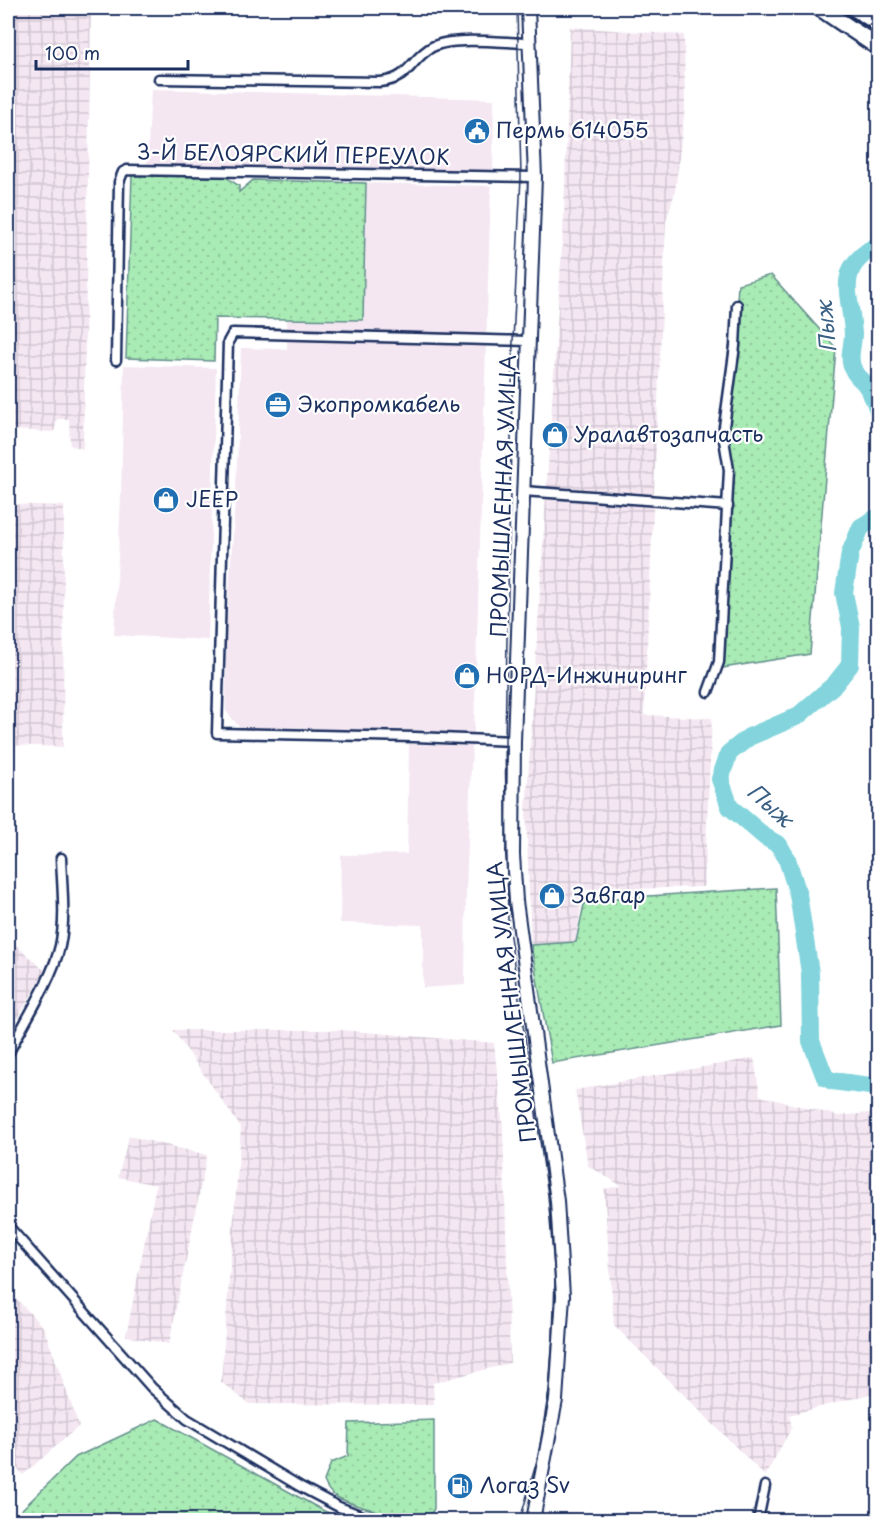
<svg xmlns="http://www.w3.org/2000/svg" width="886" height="1528" viewBox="0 0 886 1528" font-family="'Playpen Sans',sans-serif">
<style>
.built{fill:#f4e7f2}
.industrial{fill:url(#industrial-grid)}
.green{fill:url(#green-dots);stroke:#628d8a;stroke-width:1.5}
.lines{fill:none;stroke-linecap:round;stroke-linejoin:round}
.river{stroke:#83d4dc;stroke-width:18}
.street-casing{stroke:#1b2f5e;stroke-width:13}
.secondary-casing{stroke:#1b2f5e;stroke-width:16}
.highway-casing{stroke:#1b2f5e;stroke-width:20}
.street{stroke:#fff;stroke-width:8}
.secondary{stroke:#fff;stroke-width:12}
.highway{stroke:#fff;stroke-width:15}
.tram{stroke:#1b2f5e;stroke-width:1.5}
.labels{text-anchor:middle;stroke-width:4.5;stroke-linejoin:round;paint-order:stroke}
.poi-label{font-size:21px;fill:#1b2f5e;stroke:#fff;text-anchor:start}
.street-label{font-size:21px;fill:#1b2f5e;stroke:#fff}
.water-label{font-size:22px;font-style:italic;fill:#3a6184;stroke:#fff}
</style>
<defs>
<pattern id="industrial-grid" width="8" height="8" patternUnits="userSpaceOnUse" patternTransform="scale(1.5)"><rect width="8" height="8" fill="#f4e7f2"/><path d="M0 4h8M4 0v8" fill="none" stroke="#d1c6d2"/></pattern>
<pattern id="green-dots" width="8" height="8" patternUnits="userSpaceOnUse" patternTransform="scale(1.5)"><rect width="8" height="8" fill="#a9ebb5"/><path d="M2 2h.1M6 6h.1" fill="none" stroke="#91ca9e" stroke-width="1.8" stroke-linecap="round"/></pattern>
</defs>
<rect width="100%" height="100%" fill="#fff"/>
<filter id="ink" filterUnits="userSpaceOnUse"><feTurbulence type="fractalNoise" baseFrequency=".0167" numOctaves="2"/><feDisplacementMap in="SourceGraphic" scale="12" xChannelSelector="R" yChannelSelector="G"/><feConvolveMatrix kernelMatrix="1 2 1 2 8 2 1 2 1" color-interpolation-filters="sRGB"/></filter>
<g filter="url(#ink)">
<g class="built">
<path d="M151,89L494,99L493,172L147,165Z"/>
<path d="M366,183L491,186L474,733L240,728L226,711V636L236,489L241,348L287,349V319L363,320Z"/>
<path d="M124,365L216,368L208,640L114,635L121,498Z"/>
<path d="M409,744L472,746L466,888L465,985L423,988V925L340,923L341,855L407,854Z"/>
</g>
<g class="industrial">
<path d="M8,8H91L83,449L70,445L69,419H57L54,432L8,430Z"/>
<path d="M570,27L684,35L685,108L675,192L666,221L644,715L712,718L704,887L583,890L576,942L531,945L526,810L564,215Z"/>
<path d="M8,504L64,506L63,747L8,745Z"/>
<path d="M8,938L45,971L18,1018L8,1015Z"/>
<path d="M173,1030H341L494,1043L503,1128L510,1363L433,1383L434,1405L249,1404L221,1382L241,1128Z"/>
<path d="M754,1058L760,1096L839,1116L878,1112V1392L789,1415L792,1427L765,1476L614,1325L604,1189L622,1186L588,1166L575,1090Z"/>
<path d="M129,1136L207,1155L169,1344L126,1336L156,1185L118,1177Z"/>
<path d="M8,1290L44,1328L79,1426L23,1475L8,1458Z"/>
</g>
<g class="green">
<path d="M132,175L226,177L239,186V192L253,180L366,183L363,320L215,318L214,361L126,358Z"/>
<path d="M771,275L836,348L810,654L716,669L738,284Z"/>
<path d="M776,888L781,1025L552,1063L531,945L576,942L585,900Z"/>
<path d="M157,1419L324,1511L345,1520H11L76,1457Z"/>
<path d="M434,1420V1509L426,1520C408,1521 352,1506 335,1496C329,1492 327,1488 324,1481L331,1463L348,1456L349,1423Z"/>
</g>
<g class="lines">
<g class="river">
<path d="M878,245C833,269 851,293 853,334C853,346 847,359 854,371C856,376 863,380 866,385C871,392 875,402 878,410"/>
<path d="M878,517L861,527L850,553L844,593L851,627L850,665L835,684L798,716L749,737L729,753L720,779L730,807L765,837L779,845L787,859L798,894L810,973L811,1041L825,1077L832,1081L878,1087"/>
</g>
<defs>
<g id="street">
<path d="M159,79L380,82C411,79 410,59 432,47C451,36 506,43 529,43"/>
<path d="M116,360L119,182L123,172L127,170L535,177"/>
<path d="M523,491L728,506"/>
<path d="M708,692L719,662L729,470L723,434L735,346L737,305"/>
<path d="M514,741L415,737L217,733L228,342L233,333L530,341"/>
<path d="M8,1054C24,1022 52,980 60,946C66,918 62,886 61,858"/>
<path d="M8,1226L152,1388L187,1419L301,1487L339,1507L373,1520"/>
<path d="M758,1520L765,1486"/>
</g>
<path id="secondary" d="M528,8L535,177L514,741L513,855L516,901L557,1201L563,1296L556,1400L533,1520"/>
<g id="highway">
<path d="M820,8L878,47"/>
<path d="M854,8L878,23"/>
</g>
</defs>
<use href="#street" class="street-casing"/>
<use href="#secondary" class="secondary-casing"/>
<use href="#highway" class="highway-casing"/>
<use href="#street" class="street"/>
<use href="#secondary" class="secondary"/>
<use href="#highway" class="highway"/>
<path class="tram" d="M517,8L521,177L513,341L505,741L508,923L548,1195L555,1280L553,1335L549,1390L538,1457L520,1520"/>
</g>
</g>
<defs>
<symbol id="civic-disc" viewBox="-11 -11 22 22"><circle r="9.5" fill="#1f6fb2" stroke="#fff"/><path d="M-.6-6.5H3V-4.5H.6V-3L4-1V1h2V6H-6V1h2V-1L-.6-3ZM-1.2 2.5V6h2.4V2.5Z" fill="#fff"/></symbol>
<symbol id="office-disc" viewBox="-11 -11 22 22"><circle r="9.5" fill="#1f6fb2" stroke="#fff"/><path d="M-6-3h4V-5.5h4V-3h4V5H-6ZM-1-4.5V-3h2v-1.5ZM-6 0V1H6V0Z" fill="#fff"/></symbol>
<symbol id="shop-disc" viewBox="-11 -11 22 22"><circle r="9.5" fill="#1f6fb2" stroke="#fff"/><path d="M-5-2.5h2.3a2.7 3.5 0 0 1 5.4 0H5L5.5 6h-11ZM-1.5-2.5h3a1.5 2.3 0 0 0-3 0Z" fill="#fff"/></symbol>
<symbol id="fuel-disc" viewBox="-11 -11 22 22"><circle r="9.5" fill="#1f6fb2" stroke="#fff"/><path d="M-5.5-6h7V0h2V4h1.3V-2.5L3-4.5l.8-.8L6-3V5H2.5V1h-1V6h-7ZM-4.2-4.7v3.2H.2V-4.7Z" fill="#fff"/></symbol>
</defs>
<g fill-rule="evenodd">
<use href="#civic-disc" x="462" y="116" width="30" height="30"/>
<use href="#office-disc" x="263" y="390" width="30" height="30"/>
<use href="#shop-disc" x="540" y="420" width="30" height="30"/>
<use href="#shop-disc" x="151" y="485" width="30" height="30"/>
<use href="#shop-disc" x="452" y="661" width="30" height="30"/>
<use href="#shop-disc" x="537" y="881" width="30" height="30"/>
<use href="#fuel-disc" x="445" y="1471" width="30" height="30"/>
</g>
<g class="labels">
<g class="poi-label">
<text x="496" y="138">Пермь 614055</text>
<text x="298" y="412">Экопромкабель</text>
<text x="574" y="442">Уралавтозапчасть</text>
<text x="186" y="507">JEEP</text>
<text x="486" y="683">НОРД-Инжиниринг</text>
<text x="572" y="903">Завгар</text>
<text x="480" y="1493">Логаз Sv</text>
</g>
<g class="street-label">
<text transform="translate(293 155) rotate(1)" y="7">3-Й БЕЛОЯРСКИЙ ПЕРЕУЛОК</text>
<text transform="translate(504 496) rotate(-88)" y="7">ПРОМЫШЛЕННАЯ УЛИЦА</text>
<text transform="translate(512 1002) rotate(-97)" y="7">ПРОМЫШЛЕННАЯ УЛИЦА</text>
</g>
<g class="water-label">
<text transform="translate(826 327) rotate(-95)" y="8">Пыж</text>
<text transform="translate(770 805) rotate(42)" y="8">Пыж</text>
</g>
</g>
<rect width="886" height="1528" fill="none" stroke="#fff" stroke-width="30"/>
<rect x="15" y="15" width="856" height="1498" fill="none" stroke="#1b2f5e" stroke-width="2" filter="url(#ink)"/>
<path d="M36 60v9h152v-9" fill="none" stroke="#1b2f5e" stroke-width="3"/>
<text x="45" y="60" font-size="18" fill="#1b2f5e" stroke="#ffffff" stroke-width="4.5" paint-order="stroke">100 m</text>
</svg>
